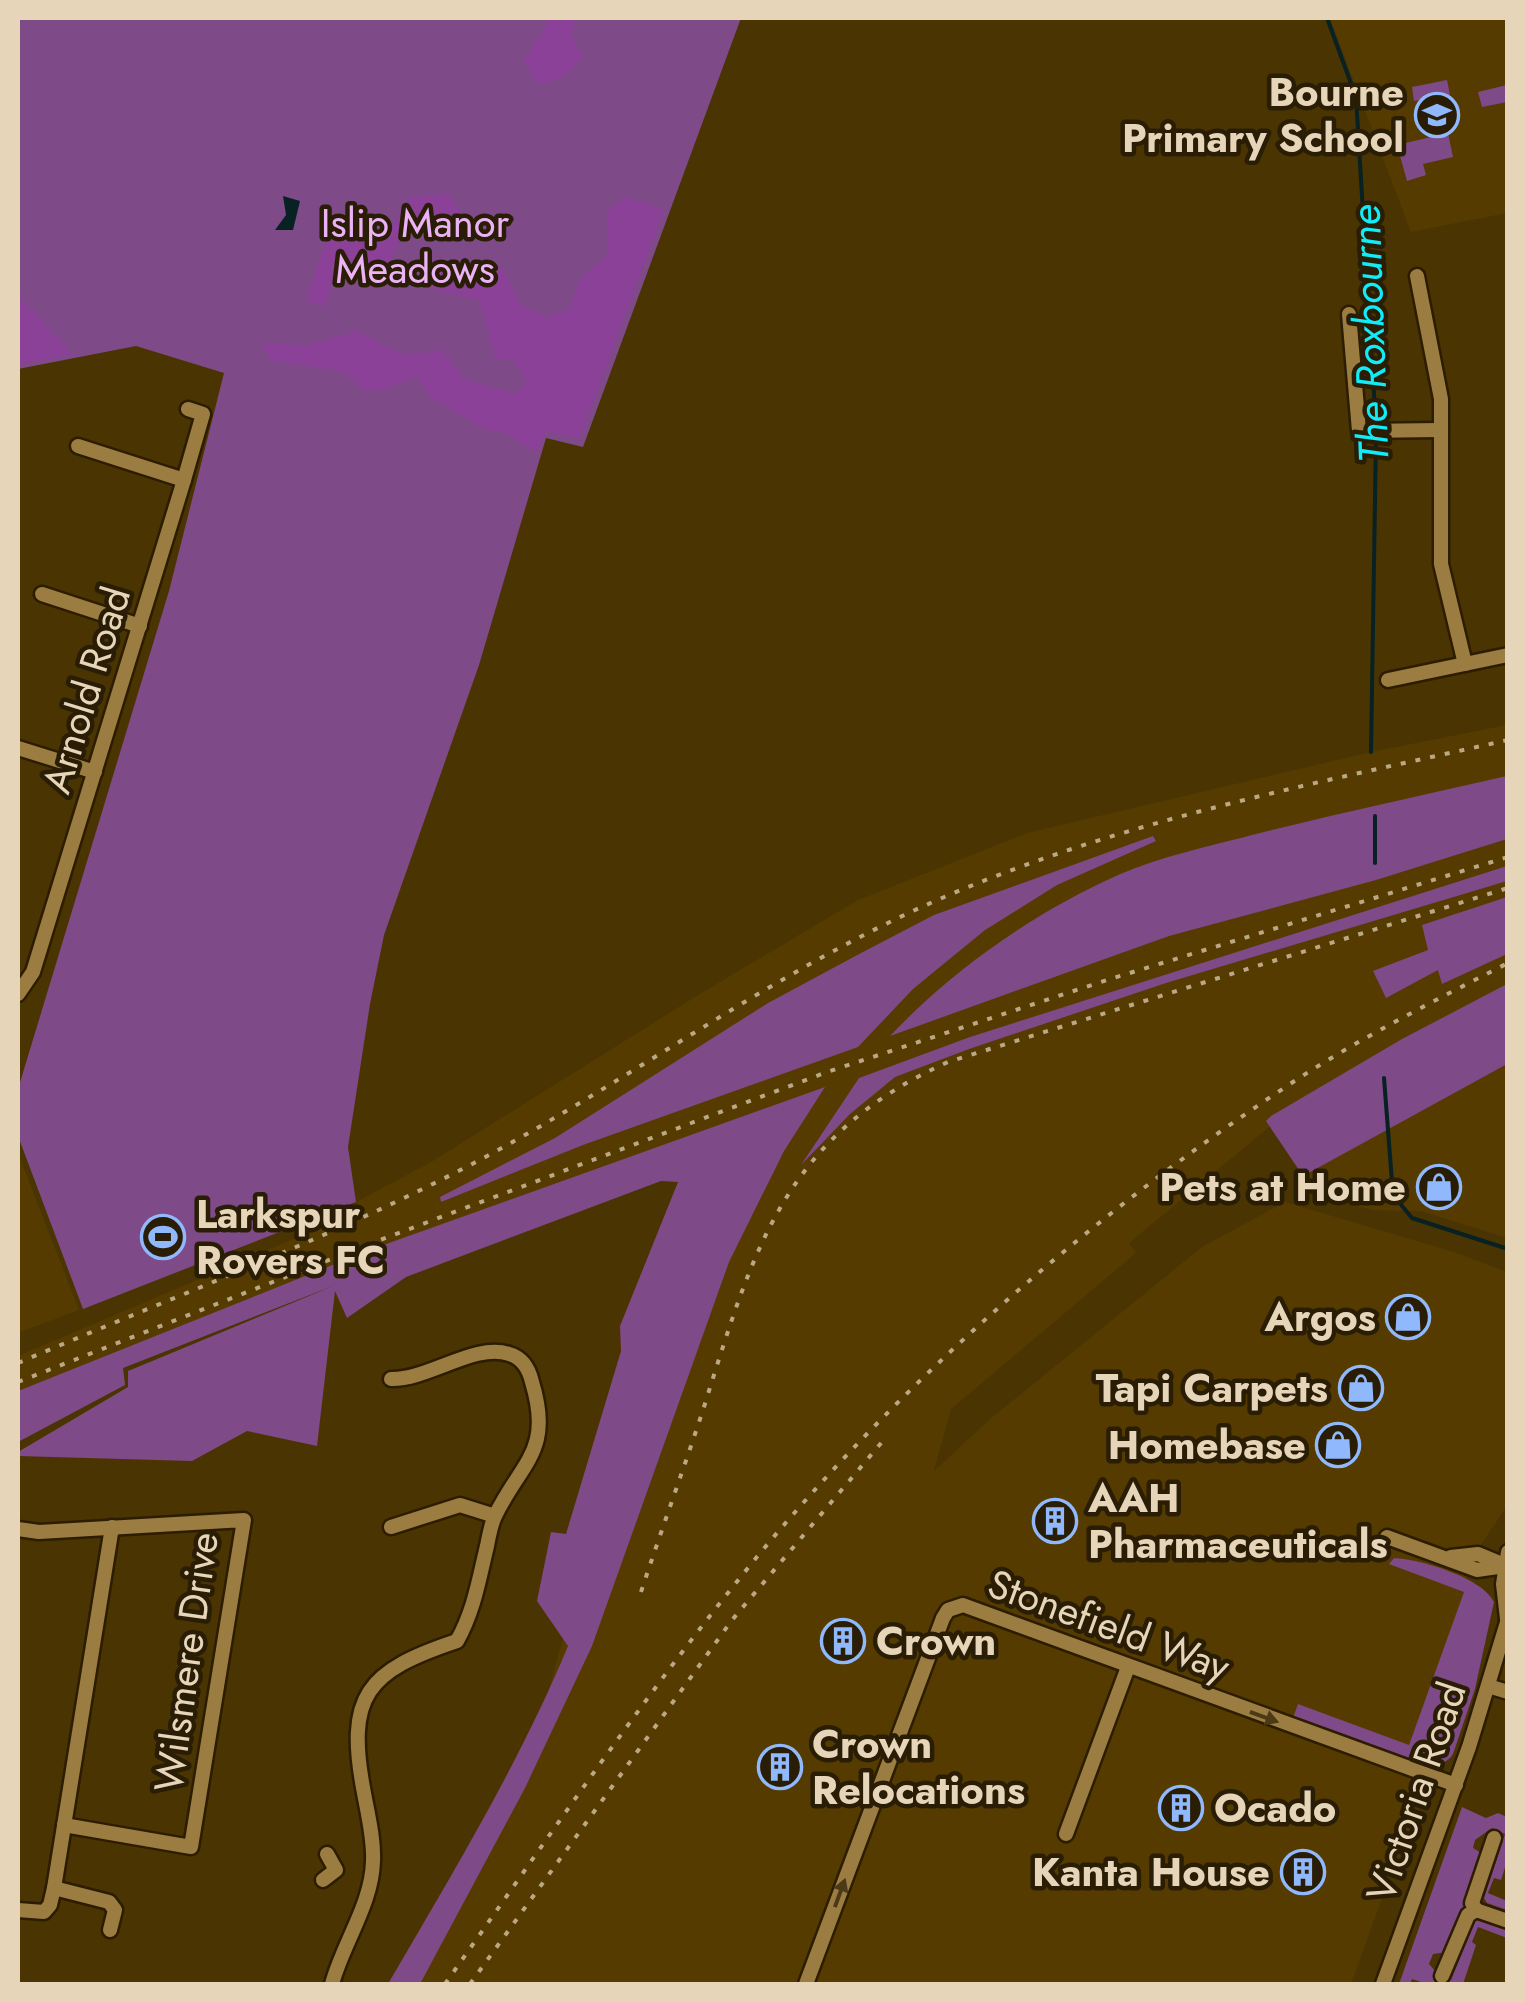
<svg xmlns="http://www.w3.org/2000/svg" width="1525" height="2002" viewBox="0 0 1525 2002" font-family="Jost,sans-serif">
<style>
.built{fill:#553b00}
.green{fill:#7f4a88}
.forest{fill:#8a4197}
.water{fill:#082122}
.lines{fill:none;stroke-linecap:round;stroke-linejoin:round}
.stream{stroke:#082122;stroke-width:4}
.minor-casing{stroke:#2c1c00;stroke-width:19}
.minor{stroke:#9b7c41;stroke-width:14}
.rail{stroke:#bba986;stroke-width:4;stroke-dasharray:5 10;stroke-linecap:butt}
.oneway{fill:#4c3a17}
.labels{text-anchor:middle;stroke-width:9;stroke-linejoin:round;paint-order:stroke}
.poi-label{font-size:40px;font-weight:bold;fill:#e6d5b8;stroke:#2a1d05;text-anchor:end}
.park-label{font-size:40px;fill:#ebb3f6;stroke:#2a1d05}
.street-label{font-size:40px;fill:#e6d5b8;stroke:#2a1d05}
.water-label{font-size:42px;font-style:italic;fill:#11ecf8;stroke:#2a1d05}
</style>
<rect width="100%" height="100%" fill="#4a3402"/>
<g class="built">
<path d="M1330,18H1507V213L1411,232Z"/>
<path d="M1507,725V996L1296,1105L1129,1243L1136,1253L951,1409L934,1471L990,1419L1202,1247L1285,1202L1454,1252L1507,1272V1500L1505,1509L1468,1564L1465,1592L1409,1746L1422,1788L1351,1984H388L481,1825L547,1697L559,1652L718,1200L735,1140L374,1249L18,1391V1356L359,1211L356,1202L431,1162L698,995L858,900L1027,833L1371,752Z"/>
<path d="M1507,1060V1238L1421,1211L1372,1210L1321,1195L1303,1176Z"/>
<path d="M18,1153L79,1310L18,1333Z"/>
</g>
<g class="green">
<path d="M18,18H741L583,447L546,438L479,665L384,935L370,1004L348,1147L356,1202L83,1309L18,1136V1089L169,591L224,373L136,346L18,369Z"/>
<path d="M1447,80L1450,95L1414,101L1412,87Z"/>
<path d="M1507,85V102L1482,107L1478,92Z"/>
<path d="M1448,133L1453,157L1423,164L1426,175L1407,181L1397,145Z"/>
<path d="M1507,776V839L1376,880L1169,936L890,1036C952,970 1035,912 1118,875C1162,856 1210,846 1256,834C1339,813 1424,795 1507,776Z"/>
<path d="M1153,836L1156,841L1057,885L985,930L913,989L858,1047L583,1145L441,1202L440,1197L555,1138L768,1003L861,953L934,915Z"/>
<path d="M1507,866V881L1166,983L969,1049L895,1077L850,1114L801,1165L859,1078L970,1037Z"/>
<path d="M1507,897V954L1442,984L1438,970L1386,998L1373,971L1428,950L1422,925Z"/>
<path d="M1507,984V1064L1303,1176L1266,1121L1271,1116L1402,1039Z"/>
<path d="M825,1087L784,1151L729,1262L592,1646L525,1788L420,1984H388C452,1874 519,1764 568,1646L537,1601L551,1532L566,1534L621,1351L620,1326L678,1182L661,1181L406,1277L347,1318L335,1291L317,1446L247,1431L192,1461L18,1456V1452L128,1387V1371L333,1286L123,1368L125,1385L18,1442V1391L375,1248Z"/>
<path d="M1394,1558C1420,1559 1483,1578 1494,1602L1475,1689L1453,1754C1447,1764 1436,1766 1424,1765L1293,1718L1298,1704L1409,1745L1464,1592L1389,1564Z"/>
<path d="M1462,1807L1486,1818L1498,1813L1507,1817V1861L1501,1880L1494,1878L1488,1893L1507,1901V1910L1487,1903L1484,1898L1505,1834L1492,1828L1475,1840L1473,1848L1483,1854L1447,1952L1433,1954L1429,1964L1444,1981L1451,1980L1475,1920L1481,1918L1507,1927V1938L1478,1927L1472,1942L1476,1945L1463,1984H1427L1412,1979L1410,1984H1399Z"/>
</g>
<g class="forest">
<path d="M550,18H574L572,36L582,57L565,76L538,85L524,61Z"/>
<path d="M448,194L461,212L448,228L408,222L383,276L346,282L332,277L326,306L306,301L328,235C374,222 385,252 410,196Z"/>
<path d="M625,197L664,209L580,438L547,432L536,452L502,431L485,430L431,397L416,376L398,385L365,391L344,372L270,360L260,343L306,345L359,331C390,349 404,362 440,349L466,380L516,394L526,382L515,361L495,359L480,300L420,286L432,270L470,262L502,267L519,303L545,317L569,309L581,278L607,256L608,211Z"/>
<path d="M18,298L24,302L73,354L18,365Z"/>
</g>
<path class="water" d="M283,196L300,201L293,230H275L286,215Z"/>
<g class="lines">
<g class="stream">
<path d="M1327,18L1356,97L1376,427"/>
<path d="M1371,752L1376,436"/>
<path d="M1375,863V816"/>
<path d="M1384,1078L1393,1195L1412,1218L1508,1249"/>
</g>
<defs>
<g id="minor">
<path d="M1417,276L1441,399V564L1465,664"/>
<path d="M1349,314L1359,431L1441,430"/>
<path d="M78,446L184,480"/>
<path d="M42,594L140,626"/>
<path d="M1388,680L1508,655"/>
<path d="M18,748L95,772"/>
<path d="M18,994L33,972L184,480L203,414L188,409"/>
<path d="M391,1527L460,1505L495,1516"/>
<path d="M18,1529L39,1532L244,1520L191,1847L64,1825"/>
<path d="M1387,1537L1477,1570L1505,1566"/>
<path d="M1451,1557L1478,1554L1502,1564"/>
<path d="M1507,1619L1503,1584L1508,1552"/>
<path d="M1488,1686L1508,1692"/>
<path d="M1066,1834L1128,1667"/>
<path d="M323,1880L336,1870L327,1854"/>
<path d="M54,1888L109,1902L115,1910L110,1930"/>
<path d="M18,1910L44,1912L50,1905L54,1888L112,1527"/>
<path d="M1476,1910L1508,1921"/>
<path d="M1442,1976L1468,1915L1476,1910L1472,1903L1494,1838"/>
<path d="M332,1984C343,1943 372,1904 373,1861C374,1839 368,1815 364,1793C345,1695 367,1671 457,1641C474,1611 479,1579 487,1546C489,1536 491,1524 495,1516C522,1461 553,1451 532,1382C529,1369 523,1358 509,1354C476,1342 428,1380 391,1379"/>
<path d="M806,1984L943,1618L948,1610L963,1605L1456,1785"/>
<path d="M1383,1984L1469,1747L1508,1619"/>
</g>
</defs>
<use href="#minor" class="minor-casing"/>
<use href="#minor" class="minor"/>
<g class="rail">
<path d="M18,1363C170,1298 327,1240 474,1163C633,1079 777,969 942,898C1122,820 1317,783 1508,740"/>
<path d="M18,1382L372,1243L827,1072L1107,980L1508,857"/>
<path d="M641,1592C661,1531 683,1471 703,1410C753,1251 783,1136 948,1062L1508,888"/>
<path d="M445,1984C546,1841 645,1694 756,1558C904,1379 1085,1221 1278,1092C1350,1043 1430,1003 1508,963"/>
<path d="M470,1984L732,1620L887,1436"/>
</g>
</g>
<defs><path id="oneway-solid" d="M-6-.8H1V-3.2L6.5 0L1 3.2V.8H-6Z" transform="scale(2.5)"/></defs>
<g class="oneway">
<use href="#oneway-solid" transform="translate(1264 1717) rotate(20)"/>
<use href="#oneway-solid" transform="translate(840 1893) rotate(-70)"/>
</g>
<defs>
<symbol id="school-ring" viewBox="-11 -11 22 22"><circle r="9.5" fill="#2a1d05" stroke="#90b8fd" stroke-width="1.5"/><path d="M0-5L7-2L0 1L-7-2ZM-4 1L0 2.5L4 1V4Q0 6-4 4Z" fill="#90b8fd"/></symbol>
<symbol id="shop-ring" viewBox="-11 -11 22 22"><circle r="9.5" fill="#2a1d05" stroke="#90b8fd" stroke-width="1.5"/><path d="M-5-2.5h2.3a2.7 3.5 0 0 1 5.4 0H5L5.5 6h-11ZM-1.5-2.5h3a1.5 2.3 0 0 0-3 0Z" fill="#90b8fd"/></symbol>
<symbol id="stadium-ring" viewBox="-11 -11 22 22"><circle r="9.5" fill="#2a1d05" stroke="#90b8fd" stroke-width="1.5"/><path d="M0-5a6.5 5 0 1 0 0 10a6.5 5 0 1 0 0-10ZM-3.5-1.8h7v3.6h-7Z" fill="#90b8fd"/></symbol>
<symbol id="building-ring" viewBox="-11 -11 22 22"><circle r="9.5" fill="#2a1d05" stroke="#90b8fd" stroke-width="1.5"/><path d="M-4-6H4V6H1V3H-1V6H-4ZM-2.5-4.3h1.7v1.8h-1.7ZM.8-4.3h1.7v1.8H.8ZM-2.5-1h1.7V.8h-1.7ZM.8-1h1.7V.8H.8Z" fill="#90b8fd"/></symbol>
</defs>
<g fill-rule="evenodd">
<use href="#school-ring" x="1412" y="90" width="50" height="50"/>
<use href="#shop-ring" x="1414" y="1162" width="50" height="50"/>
<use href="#stadium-ring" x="138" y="1212" width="50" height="50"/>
<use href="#shop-ring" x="1383" y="1292" width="50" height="50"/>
<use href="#shop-ring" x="1336" y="1363" width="50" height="50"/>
<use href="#shop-ring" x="1313" y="1420" width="50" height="50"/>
<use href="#building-ring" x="1030" y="1496" width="50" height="50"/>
<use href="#building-ring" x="818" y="1616" width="50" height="50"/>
<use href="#building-ring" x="755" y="1742" width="50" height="50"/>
<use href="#building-ring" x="1156" y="1783" width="50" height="50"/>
<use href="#building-ring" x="1278" y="1847" width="50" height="50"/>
</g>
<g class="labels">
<g class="poi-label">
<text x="1404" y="106">Bourne<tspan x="1404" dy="46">Primary School</tspan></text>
<text x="1406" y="1201">Pets at Home</text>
<text x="196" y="1228" text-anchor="start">Larkspur<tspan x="196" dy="46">Rovers FC</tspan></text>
<text x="1376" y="1331">Argos</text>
<text x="1328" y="1402">Tapi Carpets</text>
<text x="1306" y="1459">Homebase</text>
<text x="1088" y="1512" text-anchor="start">AAH<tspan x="1088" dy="46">Pharmaceuticals</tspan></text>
<text x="876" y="1655" text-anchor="start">Crown</text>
<text x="812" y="1758" text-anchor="start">Crown<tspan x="812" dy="46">Relocations</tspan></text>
<text x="1214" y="1822" text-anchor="start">Ocado</text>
<text x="1270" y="1886">Kanta House</text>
</g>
<g class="park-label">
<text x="415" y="237">Islip Manor<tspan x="415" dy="46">Meadows</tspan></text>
</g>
<g class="street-label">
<text transform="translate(86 690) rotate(-73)" y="14">Arnold Road</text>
<text transform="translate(1109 1625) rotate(20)" y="14">Stonefield Way</text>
<text transform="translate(186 1662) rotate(-82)" y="14">Wilsmere Drive</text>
<text transform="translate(1416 1792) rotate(-71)" y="14">Victoria Road</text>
</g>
<g class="water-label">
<text transform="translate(1369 334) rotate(-92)" y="15">The Roxbourne</text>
</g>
</g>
<rect width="1525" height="2002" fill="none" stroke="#e6d5b8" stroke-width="40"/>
</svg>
